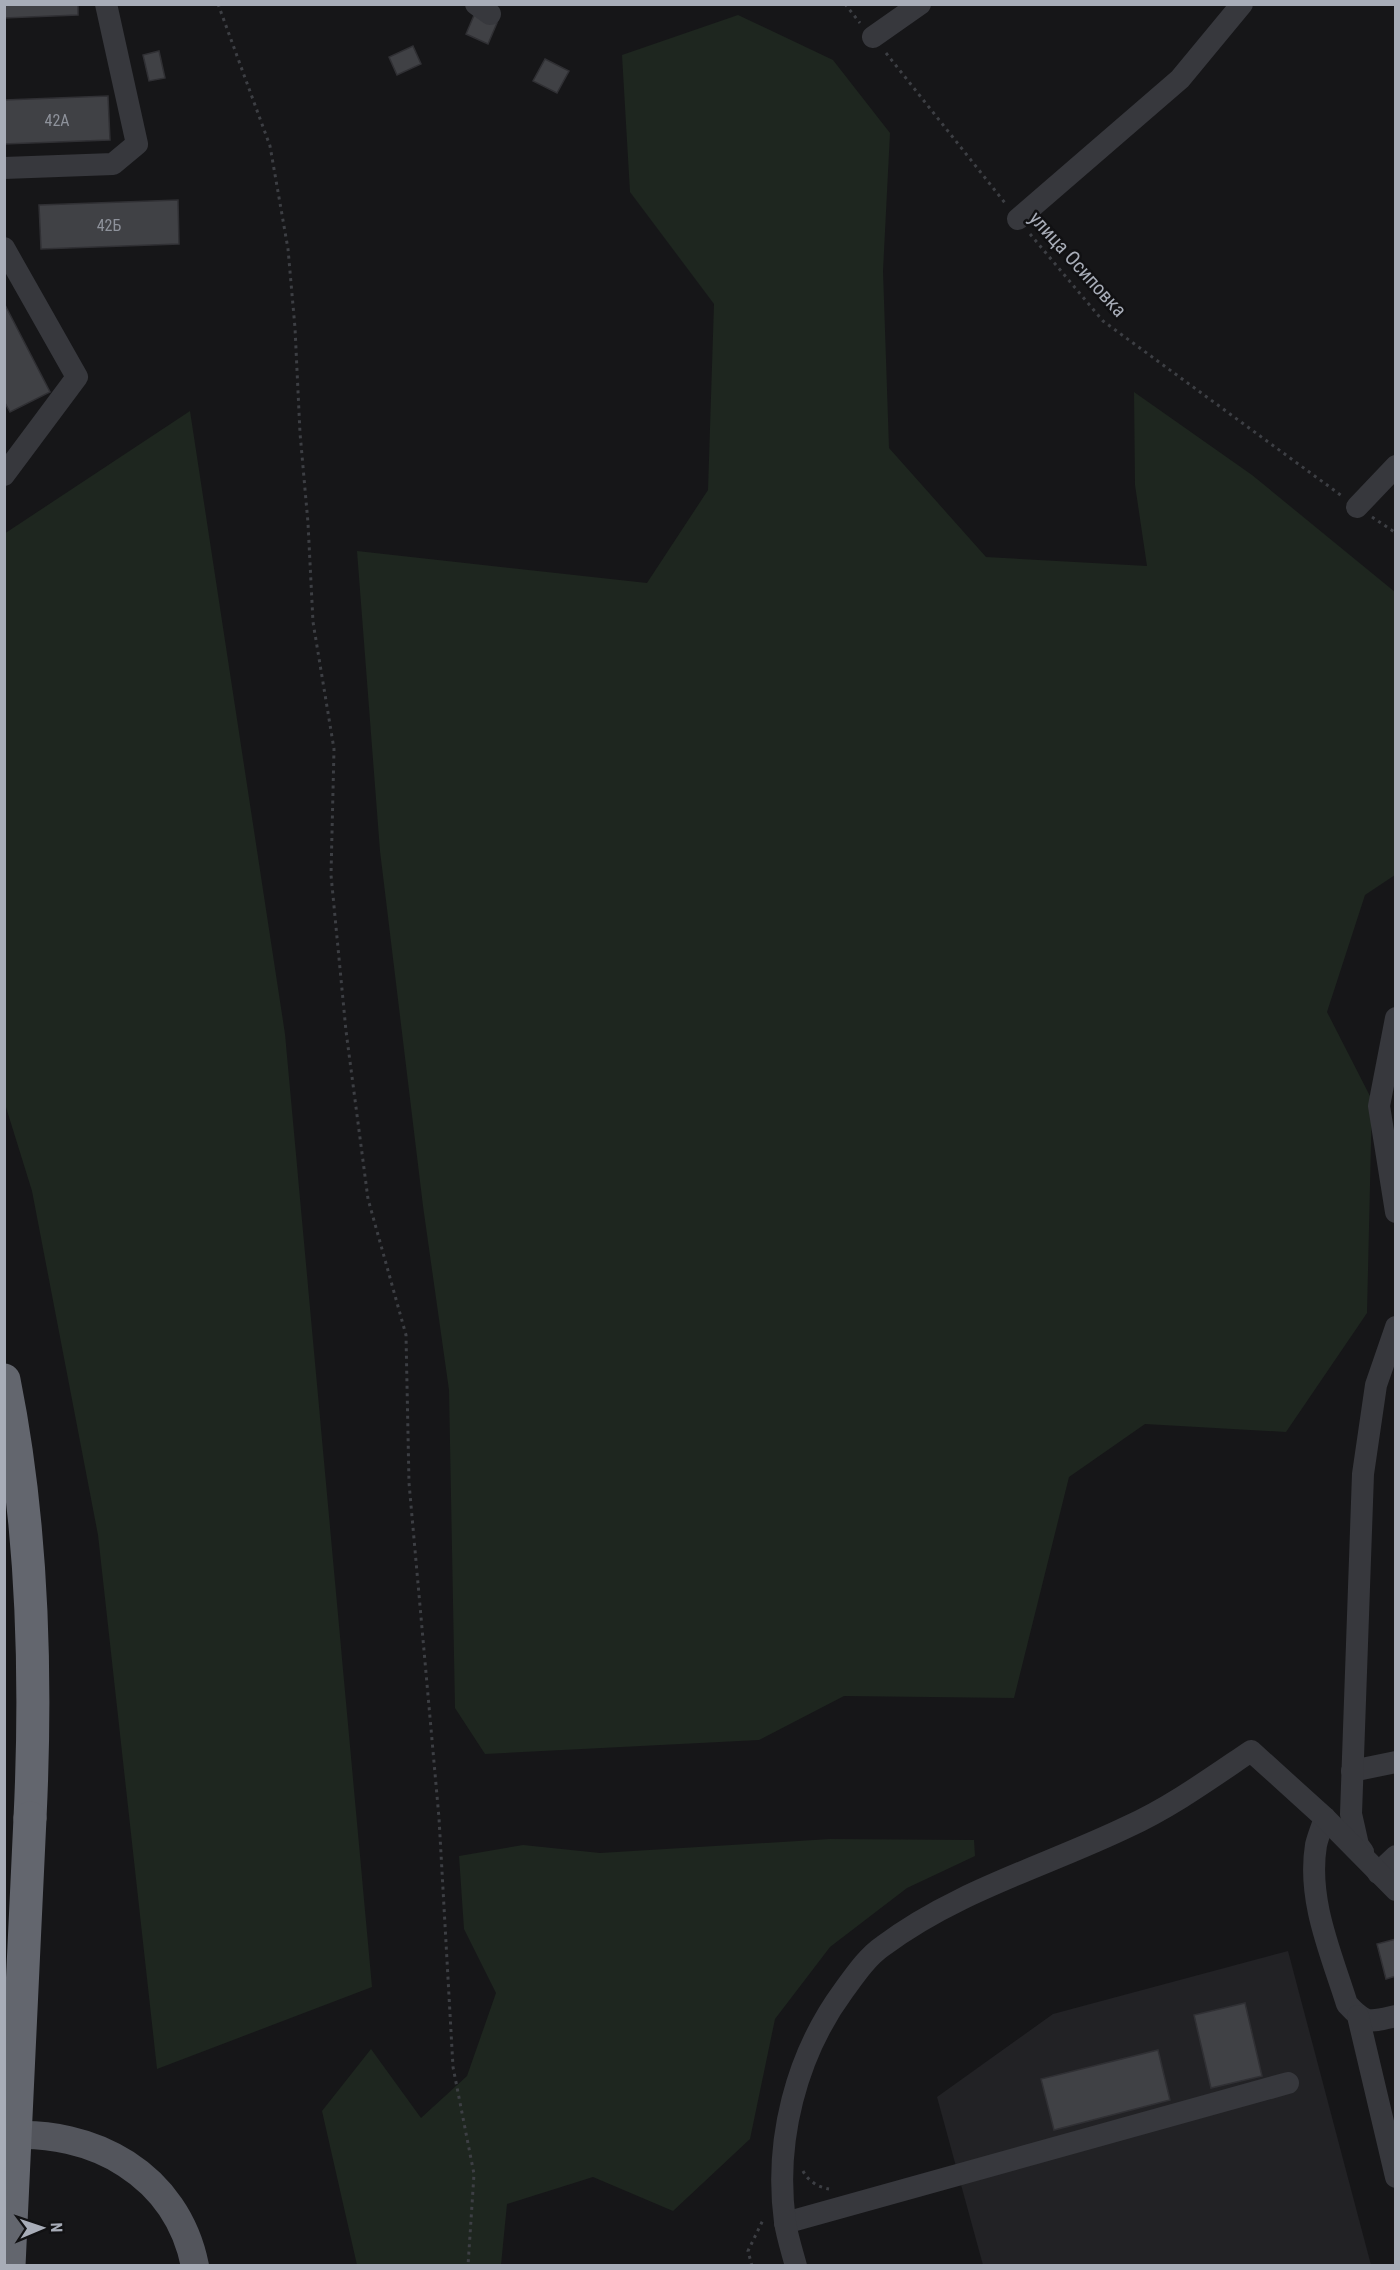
<svg xmlns="http://www.w3.org/2000/svg" width="1400" height="2270" viewBox="0 0 1400 2270" font-family="'Roboto Condensed',sans-serif">
<style>
.built{fill:#222225}
.green{fill:#1e261f}
.building{fill:#404145;stroke:#303034;stroke-width:1.5}
.lines{fill:none;stroke-linecap:round;stroke-linejoin:round}
.path{stroke:#3d3f44;stroke-width:3;stroke-dasharray:3 4.5;stroke-linecap:butt}
.minor{stroke:#37383d;stroke-width:22}
.major{stroke:#53555c;stroke-width:28}
.highway{stroke:#63666e;stroke-width:33}
.highway-bridge{stroke:#63666e;stroke-width:33}
.labels{text-anchor:middle;stroke-width:5;stroke-linejoin:round;paint-order:stroke}
.number-label{font-size:16px;fill:#8e929b}
.street-label{font-size:20px;fill:#a8adb8;stroke:#111113}
</style>
<rect width="100%" height="100%" fill="#161618"/>
<path class="built" d="M1288,1951L1371,2265H983L937,2097L1053,2014Z"/>
<g class="green">
<path d="M738,15L833,60L890,133L883,271L889,448L986,557L1147,566L1135,485L1134,392L1252,475L1395,592V875L1365,895L1327,1012L1372,1100L1367,1313L1286,1432L1145,1424L1069,1477L1014,1698L844,1696L759,1740L485,1754L455,1708L449,1390L423,1206L380,851L357,551L647,583L708,490L714,304L630,192L622,55Z"/>
<path d="M190,411L285,1034L372,1987L157,2069L98,1535L32,1191L5,1104L4,534Z"/>
<path d="M830,1839L974,1840L975,1856L907,1888L830,1947L775,2019L750,2139L673,2211L593,2177L507,2204L501,2265H357L322,2111L371,2049L421,2118L467,2076L496,1993L464,1929L459,1856L523,1845L600,1853Z"/>
</g>
<g class="building">
<path d="M4,4H78V15L4,18Z"/>
<path d="M475,13L497,23L488,44L466,34Z"/>
<path d="M413,46L421,64L397,75L389,57Z"/>
<path d="M159,51L165,78L149,81L143,55Z"/>
<path d="M545,59L569,71L557,93L533,81Z"/>
<path d="M108,96L110,140L4,144V100Z"/>
<path d="M178,200L179,244L41,249L39,205Z"/>
<path d="M4,303L50,392L10,412L4,401Z"/>
<path d="M1396,1939V1976L1386,1979L1377,1944Z"/>
<path d="M1245,2003L1262,2076L1211,2088L1194,2015Z"/>
<path d="M1158,2050L1170,2100L1054,2130L1041,2079Z"/>
</g>
<g class="lines">
<g class="path">
<path d="M218,4L270,146L288,249L295,328L300,433L308,523L313,622L334,749L331,875L346,1031L368,1199L406,1335L409,1483L439,1818L453,2067L474,2174L468,2266"/>
<path d="M845,4L860,23"/>
<path d="M886,53L1005,203"/>
<path d="M1030,234L1103,321L1342,496"/>
<path d="M1372,517L1396,533"/>
<path d="M803,2171C808,2181 818,2187 829,2189"/>
<path d="M752,2266L748,2251L763,2220"/>
</g>
<g class="minor">
<path d="M476,4L490,14"/>
<path d="M873,37L920,4"/>
<path d="M4,168L113,164L137,144L106,4"/>
<path d="M1018,219L1180,79L1242,4"/>
<path d="M4,248L77,377L4,475"/>
<path d="M1357,507L1396,466"/>
<path d="M1396,1018L1379,1106L1396,1212"/>
<path d="M1352,1771L1396,1762"/>
<path d="M1325,1818C1322,1827 1318,1836 1316,1845C1307,1900 1331,1953 1347,2004C1366,2025 1370,2022 1396,2016"/>
<path d="M1363,1852L1358,1845L1351,1814L1363,1474L1376,1385L1396,1327"/>
<path d="M1378,1873L1396,1856"/>
<path d="M1358,2016L1396,2177"/>
<path d="M785,2223L1288,2083"/>
<path d="M796,2266C792,2251 787,2236 785,2222C774,2141 796,2055 844,1990C855,1975 867,1957 883,1946C956,1891 1046,1866 1127,1827C1171,1807 1211,1778 1251,1751L1325,1818L1396,1890"/>
</g>
<path class="major" d="M4,2136C93,2128 177,2175 195,2266"/>
<path class="highway" d="M4,1380C33,1524 37,1673 30,1818"/>
<path class="highway-bridge" d="M9,2266L30,1818"/>
</g>
<g class="labels">
<g class="number-label">
<text x="57" y="126">42А</text>
<text x="109" y="231">42Б</text>
</g>
<g class="street-label">
<text transform="translate(1078 264) rotate(48)" y="7">улица Осиповка</text>
</g>
</g>
<rect width="1400" height="2270" fill="none" stroke="#a8adb8" stroke-width="12"/>
<g transform="translate(42 2228) rotate(88)" stroke="#111113" stroke-width="4.5" paint-order="stroke">
<path d="M0-4.5L10 22L0 15L-10 22Z" fill="#a8adb8"/>
<text y="-9" font-size="16" font-weight="bold" text-anchor="middle" fill="#a8adb8">N</text>
</g>
</svg>
